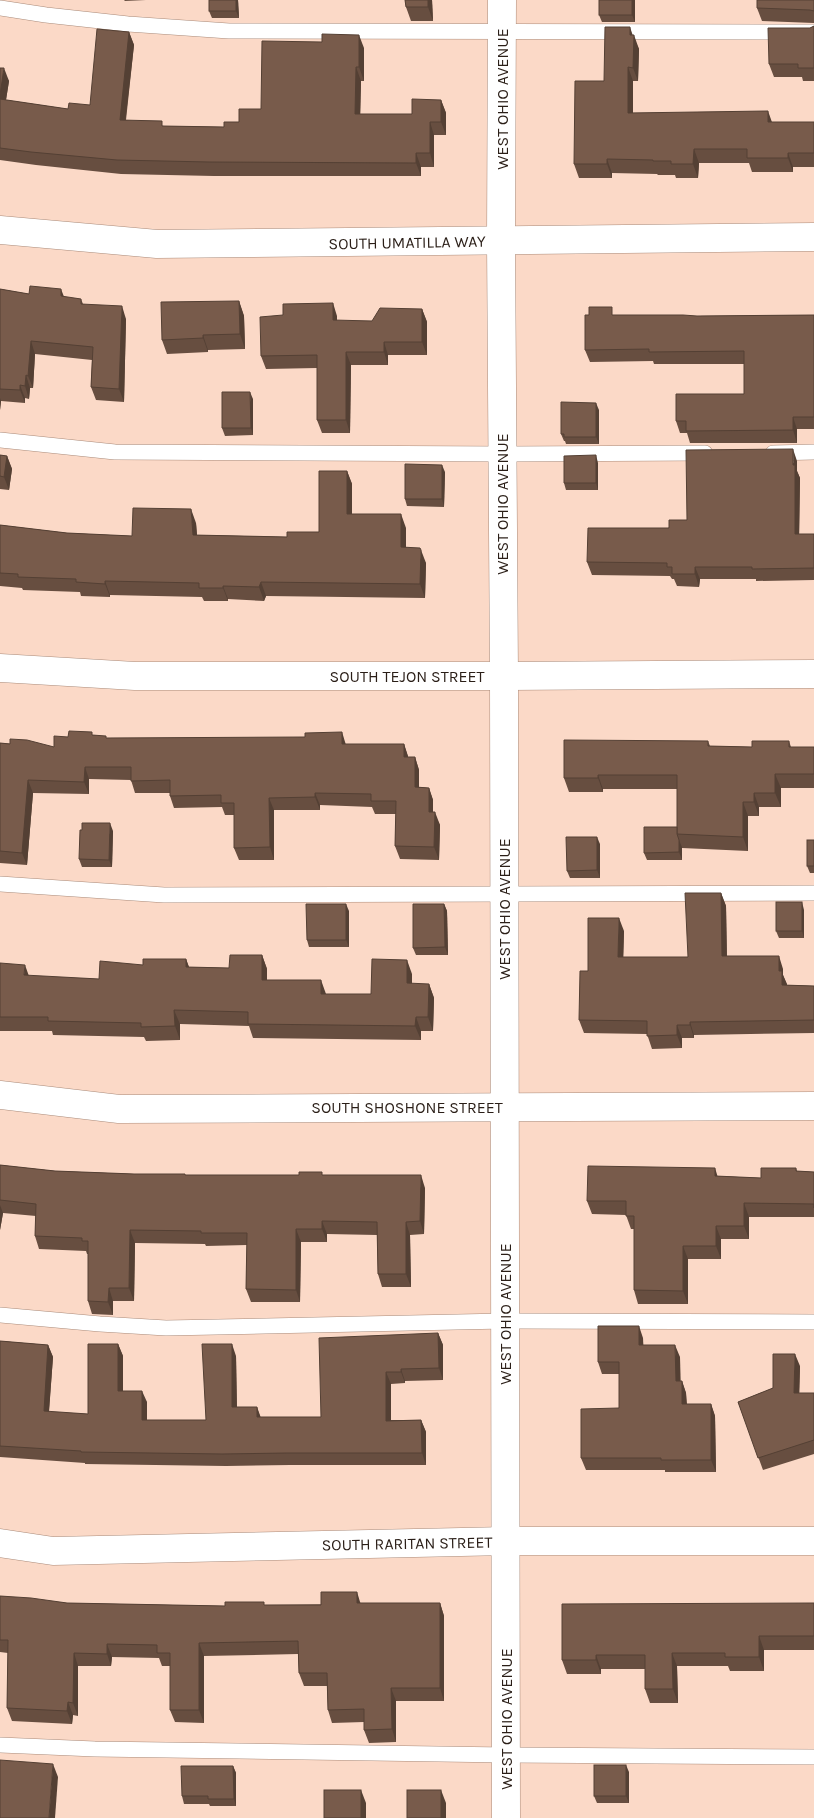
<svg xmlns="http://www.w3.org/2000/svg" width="814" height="1818" viewBox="0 0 814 1818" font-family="Karla,sans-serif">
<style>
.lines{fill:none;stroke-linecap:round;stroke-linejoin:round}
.lane-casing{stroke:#aa8b7a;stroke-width:16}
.street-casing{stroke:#aa8b7a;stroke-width:29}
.secondary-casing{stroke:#aa8b7a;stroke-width:29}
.lane{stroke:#fff;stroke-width:15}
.street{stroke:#fff;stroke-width:28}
.secondary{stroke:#fff;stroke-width:28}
.wall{fill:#674e40}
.shaded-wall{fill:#544034}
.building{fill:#785b4b;stroke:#544034}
.labels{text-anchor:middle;stroke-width:5;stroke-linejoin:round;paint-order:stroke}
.street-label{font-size:16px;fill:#2a1e17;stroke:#fff}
</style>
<rect width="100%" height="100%" fill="#fbd9c7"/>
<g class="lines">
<defs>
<g id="lane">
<path d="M0,8L46,15L128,24L229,31L814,32"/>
<path d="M0,440L115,452L502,454L705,453"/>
<path d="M773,453L814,452"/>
<path d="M0,884L164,895L814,893"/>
<path d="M0,1315L100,1324L166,1328L505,1321L814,1322"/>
<path d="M0,1745L95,1749L506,1755L814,1757"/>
</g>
<g id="street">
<path d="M502,0L501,241L504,676L506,1818"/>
<path d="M0,230L157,244L814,237"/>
<path d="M0,1095L119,1109L814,1106"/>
<path d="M0,1543L53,1551L507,1541H814"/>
</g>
<path id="secondary" d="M0,668L135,676H504L814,674"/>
</defs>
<use href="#lane" class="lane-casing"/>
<use href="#street" class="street-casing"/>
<use href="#secondary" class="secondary-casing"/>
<use href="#lane" class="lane"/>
<use href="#street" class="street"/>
<use href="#secondary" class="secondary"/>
</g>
<g class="wall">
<path d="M124,0H146L125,1Z"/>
<path d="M209,0H238L239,18H212L209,11Z"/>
<path d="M405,0H432L433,21H411L406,7Z"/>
<path d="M635,0V22H602L599,15Z"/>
<path d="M814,0V23L762,21L757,8Z"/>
<path d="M814,26V81H803L802,77H774L769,64L810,28Z"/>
<path d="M129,32L134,45L126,120L164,126L224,127L239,122L364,48V81H361L360,114H412L441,100L446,113V135H434V167H421V176H214L121,174L36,165L0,160V68L9,81L6,100L68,109L90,105Z"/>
<path d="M632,35L639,49L638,81H633V113L772,122H814V167H793V172H752L749,163H699L698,178H676L675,175H658L657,174L612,173V178H579L574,164L604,81Z"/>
<path d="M0,289L29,294L81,299L83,304L126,319L124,402L96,400L91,387L92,360L35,354L33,388H30L29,399L25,398V403L1,401L0,410Z"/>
<path d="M239,301L244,316L245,349L208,350V352L167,354L162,340Z"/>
<path d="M422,309L427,322V355H388V365H351L350,433H322L317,420V368L266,369L261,356L337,316V321H372Z"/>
<path d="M589,315L697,316L814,315V429H797V443H690L687,433H680L676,421L744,394V364H654L653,361L590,362L585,350Z"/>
<path d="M253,399V435L225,436L222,428Z"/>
<path d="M599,410V444H566L565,441H564L561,434Z"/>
<path d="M0,455L7,456L12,469L9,490L0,489Z"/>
<path d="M797,461V471L800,478L799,534H814V580L756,581V579H700L699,587L677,586L674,579H672L670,576L592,575L587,562L687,520Z"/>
<path d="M598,463V490H566L564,483Z"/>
<path d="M347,471L352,484V514L406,528V547L426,563L425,598L266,596L264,601L228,599V601H204L202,597L110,595V597L81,596L80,592L23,590L22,588L0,586V525L67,533L132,536L196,523L197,535L287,537L319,532Z"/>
<path d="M445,472L444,507L407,506L405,499Z"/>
<path d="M94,735L107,738L346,744H404L408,757H415L419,770V787L429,788L433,800V812L440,825L439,860L400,859L395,846L396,814H375L372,807L320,805V810H274V860H239L234,848V815H225L222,807L174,808L170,796V793H135L131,780L89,779V794L33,793L27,865L0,863V743L54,747L68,737Z"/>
<path d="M708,741L710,746L752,747L789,741L791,747H814V788H781V807H759V816H748V851L682,848V847V860H647L644,853L677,827V789H603V792H569L564,778Z"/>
<path d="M113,831L112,867H82L79,859Z"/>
<path d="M814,840V873H810L807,866Z"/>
<path d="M600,844V878H570L567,871Z"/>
<path d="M721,893L726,906L727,956L783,969V975L787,985L814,986V1033L694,1035V1038H682V1048L652,1049L647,1034L584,1033L579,1020L588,971L624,931L623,957H688Z"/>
<path d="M444,904L447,911L448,955H416L413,948Z"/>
<path d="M804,910V938H779L776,931Z"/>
<path d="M349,911V947H309L307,940Z"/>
<path d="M262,955L267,969V980L326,994H371L412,974V984H429L434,998L433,1031H421V1040L253,1038L249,1026L180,1024V1040L146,1041L144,1037L53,1035L52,1031H0V963L29,976L99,979L143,965L186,959L189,967L229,968Z"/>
<path d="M0,1165L55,1171L134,1174H185V1175H323L425,1188L424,1234L410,1235L411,1287H382L378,1274L377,1235L327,1234V1242H301L300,1302H251L246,1289L247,1245L206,1246L205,1244L135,1243L134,1301H113V1315L92,1314L88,1301V1254H87L86,1251L39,1249L35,1236L36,1216L3,1213L0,1230Z"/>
<path d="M796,1168L797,1171L814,1172V1217H749V1239H721V1259H688V1304H638L634,1290V1229H631L626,1215L592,1214L587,1201L718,1176L761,1178Z"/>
<path d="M438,1333L443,1345V1380L405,1381V1383L391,1384V1420H421L426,1432V1465H290L226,1466L85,1464V1463L0,1457V1341L48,1345L53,1357L49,1412L88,1414L118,1344L123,1356V1391L147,1402V1420H206L236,1356L237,1407H257L260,1417H321Z"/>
<path d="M643,1338V1345L680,1357V1381H682L686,1393L687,1404H711L715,1416L716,1472H665V1470H586L581,1458L619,1408V1374H602L598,1362Z"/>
<path d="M800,1366L799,1393H814V1454L763,1470L738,1402L773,1388Z"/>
<path d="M0,1596L67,1603L225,1606L265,1605L440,1603L444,1616V1701H396V1742L369,1743L364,1730V1722L332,1723L328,1710L327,1686H304L299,1673L298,1654L204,1656V1723L175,1722L170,1710V1666H162L159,1658L112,1657L111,1666H78V1716L73,1715L72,1724L12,1721L7,1708L8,1653L0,1652Z"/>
<path d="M814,1603V1650H764V1671H730L728,1666H677L678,1703H650L645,1689V1669H601V1674H567L562,1660Z"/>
<path d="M233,1766L236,1773V1806H210L209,1804H184L182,1796Z"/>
<path d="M629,1772V1803H597L594,1796Z"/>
</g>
<g class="shaded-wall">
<path d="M236,0H238L239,18L236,11Z"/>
<path d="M428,0H432L433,21L428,7Z"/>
<path d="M632,0H635V22L632,15Z"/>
<path d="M630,27L634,39V35L639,49L638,81L633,68L630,35Z"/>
<path d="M129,32L134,45L124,133L120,120Z"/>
<path d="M359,35L364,48V81L359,67Z"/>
<path d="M356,67L361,81L360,127L355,114Z"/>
<path d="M628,67L633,81V127L628,113Z"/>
<path d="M4,68L9,81L4,112L0,100V95Z"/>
<path d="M441,100L446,113V135L441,122Z"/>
<path d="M768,111L773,125L768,122Z"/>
<path d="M430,122L434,135V167L430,153Z"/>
<path d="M694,149L699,163L698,178L693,164Z"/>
<path d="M416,153L421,167V176L416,163Z"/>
<path d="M788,153L793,167V172L788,158Z"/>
<path d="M607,159L612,173V178L607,164Z"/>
<path d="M61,289L66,302L61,296Z"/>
<path d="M239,301L244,316L245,349L240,334Z"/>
<path d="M333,303L337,316V333L333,320Z"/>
<path d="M122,306L126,319L124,402L119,389Z"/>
<path d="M422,309L427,322V355L422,342Z"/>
<path d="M203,335L208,350V352L203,338Z"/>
<path d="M31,341L35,354L33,388L28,376Z"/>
<path d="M384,342L388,355V365L384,352Z"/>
<path d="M346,352L351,365L350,433L346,420Z"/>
<path d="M26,375L30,388L29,399L25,386Z"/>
<path d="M20,385L25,398V403L20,390Z"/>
<path d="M250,392L253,399V435L251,428Z"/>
<path d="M0,398L1,401L0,410Z"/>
<path d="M596,403L599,410V444L596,437Z"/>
<path d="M793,417L797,429V443L793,430Z"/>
<path d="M793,449L797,461V471L800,478L799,546L795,534Z"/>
<path d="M596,455L598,463V490L596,483Z"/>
<path d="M7,456L12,469L9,490L4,477Z"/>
<path d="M442,465L445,472L444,507L442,499Z"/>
<path d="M347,471L352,484V528L347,514Z"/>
<path d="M191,509L196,523L198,549L193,535Z"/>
<path d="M401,514L406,528V560L401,547Z"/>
<path d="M421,550L426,563L425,598L420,584Z"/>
<path d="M695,567L700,579L699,587L695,574Z"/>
<path d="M105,581L110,595V597L105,584Z"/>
<path d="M261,582L266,596L264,601L259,587Z"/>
<path d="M223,586L228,599V601L223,588Z"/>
<path d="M342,732L346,745L342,744Z"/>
<path d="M404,744L408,756V770L404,757Z"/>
<path d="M415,757L419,770V800L415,787Z"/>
<path d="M85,767L89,779V794L84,782Z"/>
<path d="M775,774L781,788V807L775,793Z"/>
<path d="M598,775L603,789V792L598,778Z"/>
<path d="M28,780L33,793L27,865L22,853Z"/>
<path d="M429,788L433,800V824L429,812Z"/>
<path d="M315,793L320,805V810L315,797Z"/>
<path d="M754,793L759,807V816L754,802Z"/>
<path d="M269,798L274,810V860L270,847Z"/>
<path d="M743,802L748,816V851L743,837Z"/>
<path d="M435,812L440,825L439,860L434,847Z"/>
<path d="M110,823L113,831L112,867L109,860Z"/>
<path d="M597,837L600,844V878L597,870Z"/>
<path d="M679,840L682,847V860L679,852Z"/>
<path d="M721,893L726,906L727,969L722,956Z"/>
<path d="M802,902L804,910V938L802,931Z"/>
<path d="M346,904L349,911V947L346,940Z"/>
<path d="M444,904L447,911L448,955L445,947Z"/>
<path d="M619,918L624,931L623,971L618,957Z"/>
<path d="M262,955L267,969V994L262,980Z"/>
<path d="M779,956L783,969V975L787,984V998L782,985L779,971Z"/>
<path d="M186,959L191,973L186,967Z"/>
<path d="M407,960L412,974V998L407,983Z"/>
<path d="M25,965L30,979L24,975Z"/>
<path d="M321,980L326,994V1009L321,994Z"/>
<path d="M429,984L434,998L433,1031L428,1017Z"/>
<path d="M174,1010L180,1024V1040L175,1026Z"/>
<path d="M416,1017L421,1031V1040L415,1026Z"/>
<path d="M690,1022L694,1035V1038L690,1025Z"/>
<path d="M677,1025L682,1038V1048L677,1035Z"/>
<path d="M715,1168L719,1181L715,1176Z"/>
<path d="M421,1175L425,1188L424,1234L420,1221Z"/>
<path d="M744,1203L749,1217V1239L744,1226Z"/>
<path d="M0,1205L3,1213L0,1230Z"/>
<path d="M322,1221L327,1234V1242L322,1229Z"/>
<path d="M406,1222L410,1235L411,1287L406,1274Z"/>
<path d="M716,1226L721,1239V1259L716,1246Z"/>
<path d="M296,1229L301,1242L300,1302L296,1290Z"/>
<path d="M130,1230L135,1243L134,1301L129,1288Z"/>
<path d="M683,1246L688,1259V1304L683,1291Z"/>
<path d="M109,1288L113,1301V1315L108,1302Z"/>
<path d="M639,1326L643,1338L644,1358L639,1345Z"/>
<path d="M438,1333L443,1345V1380L439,1368Z"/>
<path d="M118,1344L123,1356V1402L118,1391Z"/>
<path d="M232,1344L236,1356L237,1419L232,1407Z"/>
<path d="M48,1345L53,1357L48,1423L44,1411Z"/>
<path d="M675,1345L680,1357L681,1393L676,1381Z"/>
<path d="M795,1354L800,1366L799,1406L794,1393Z"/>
<path d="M401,1369L405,1381V1383L401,1372Z"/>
<path d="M386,1372L391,1384V1432L386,1421Z"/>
<path d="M682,1381L686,1393L687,1417L682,1404Z"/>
<path d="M142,1391L147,1402V1432L142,1420Z"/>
<path d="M711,1404L715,1416L716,1472L711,1460Z"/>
<path d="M257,1407L261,1418L257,1417Z"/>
<path d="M421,1420L426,1432V1465L422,1453Z"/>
<path d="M357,1592L361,1605L357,1603Z"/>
<path d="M440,1603L444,1616V1701L440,1688Z"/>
<path d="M759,1636L764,1650V1671L759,1657Z"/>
<path d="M199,1643L204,1656V1723L199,1710Z"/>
<path d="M107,1644L112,1657L111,1666L107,1654Z"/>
<path d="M74,1653L78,1666V1716L73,1703Z"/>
<path d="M672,1653L677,1666L678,1703L673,1689Z"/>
<path d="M596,1655L601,1669V1674L596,1660Z"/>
<path d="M391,1688L396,1701V1742L392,1729Z"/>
<path d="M68,1702L73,1715L72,1724L67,1711Z"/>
<path d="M53,1764L58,1777L55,1818H49Z"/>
<path d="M626,1765L629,1772V1803L626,1796Z"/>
<path d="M233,1766L236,1773V1806L234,1799Z"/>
<path d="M361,1790L366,1803V1818H361Z"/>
<path d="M441,1790L446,1803V1818H441Z"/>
</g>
<g class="building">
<rect x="209" y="0" width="27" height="11"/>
<path d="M405,0H428V7H406Z"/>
<rect x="599" y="0" width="33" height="15"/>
<path d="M757,0H814V11L810,10L757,8Z"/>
<path d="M814,26V68H798V64H769L768,28H810Z"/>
<path d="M605,27H630V35H634L633,68L628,67V113L768,111V122H814V153H788V158H747V149H694L693,164H671V161H653V160L607,159V164H574L575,81H604Z"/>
<path d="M97,29L129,32L120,120L162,121V126L224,127V122H239V109H261L262,41L322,42V34L359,35V67H356L355,114H412V99L441,100V122H430V153H416V163L209,162L117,160L31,152L0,148V99L68,109L69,103L90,105Z"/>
<path d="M0,68H4L0,95Z"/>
<path d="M30,286L61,289V296L81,299V304L122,306L119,389L91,387L93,347L31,341L28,376L26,375L25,386L20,385V390L0,389V289L29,294Z"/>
<path d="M239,301L240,334L203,335V338L162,340L161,302Z"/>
<path d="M333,303V320L372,321L380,308L422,309V342H384V352H346V420H317V355L261,356L260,317L283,315V304Z"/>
<path d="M589,307H612V315H683L697,316L814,315V417H793V430L686,431V421H676V394H744V351L649,352V349L585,350V315H589Z"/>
<path d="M222,392H250L251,428H222Z"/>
<path d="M561,402L596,403V437H564V434H561Z"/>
<path d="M793,449V465H795V534H814V568L752,569V567H695V574H672V567H667V563L587,562L588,528H669V520H687L686,450Z"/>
<path d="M0,455L7,456L4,477L0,476Z"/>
<path d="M596,455V483H564V456Z"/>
<path d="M405,464L442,465V499H405Z"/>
<path d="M319,471H347V514H401V547L420,548L421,550L420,584L261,582L259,587L223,586V588H199V583L105,581V584L76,582V579L18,577V574L0,573V525L67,533L132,536L133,508L191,509L193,535L287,537V532H319Z"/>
<path d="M69,731L92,732V735L106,736V738L305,737V733L342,732V744H404V757H415V787L429,788V812H435L434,847L395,846L396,801H371V794L315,793V797L269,798L270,847L234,848V803H221V795L170,796V780L131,781V767H85L84,782L28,780L22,853L0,851V743L10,744V739L27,740L54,747V736L68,737Z"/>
<path d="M564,740L708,741V746L752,747V741H789V747H814V774H775V793H754V802H743V837L677,834V775H598V778H564Z"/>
<path d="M82,823H110L109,860L79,859L80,830H82Z"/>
<path d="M644,827H677V834L679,840V852L644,853Z"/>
<path d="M566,837H597V870L567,871Z"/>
<rect x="807" y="840" width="7" height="26"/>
<path d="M685,893H721L722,956H779V971H782V985L814,986V1020L690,1022V1025H677V1035L647,1036V1021L579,1020L580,971H588V918H619L618,957H688Z"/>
<rect x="776" y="902" width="26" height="29"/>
<path d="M306,904H346V940H307Z"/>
<path d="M413,904H444L445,947L413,948Z"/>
<path d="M230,955H262V980H321V994H371L372,959L407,960V983L429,984L428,1017H416L415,1026L248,1024V1012L174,1010L175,1026L141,1027V1023L48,1021V1017H0V963L25,965L24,975L99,979L100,961L143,965V959H186V967L229,968Z"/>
<path d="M0,1165L55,1171L134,1174H185V1175H299V1172H322V1175H421L420,1221L406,1222V1274H378L377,1222L322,1221V1229H296V1290L246,1289L247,1233H201V1231L130,1230L129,1288H109L108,1302L88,1301V1241H82V1238L35,1236L36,1204L0,1200Z"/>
<path d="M588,1166L715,1168V1176L761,1178V1168H796V1171L814,1172V1208V1204L744,1203V1226H716V1246H683V1291L634,1290V1216H626V1201H587Z"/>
<path d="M598,1326H639V1345H675L676,1381H682V1404H711V1460H661V1458H581V1409L619,1408V1362H598Z"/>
<path d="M438,1333L439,1368L401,1369V1372H386V1421L421,1420L422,1453H286L222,1454L81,1452V1451L0,1446V1341L48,1345L44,1411L88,1414V1344H118V1391H142V1420H206L202,1344H232V1407H257V1417H321L319,1338Z"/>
<path d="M773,1354H795L794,1393H814V1440L758,1458L738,1402L773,1388Z"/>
<path d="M321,1592H357V1603H440V1688H391L392,1729L364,1730V1709L328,1710L327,1673H299L298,1641L199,1643V1710H170V1653H157V1645L107,1644V1654L74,1653L73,1703L68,1702L67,1711L7,1708L8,1640H0V1596L31,1598L67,1603L225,1606V1602H264V1605H321Z"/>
<path d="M814,1603V1636H759V1657H725V1653H672L673,1689H645V1655H596V1660H562V1604Z"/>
<path d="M0,1760L53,1764L49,1818H0Z"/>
<rect x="594" y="1765" width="32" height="31"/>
<path d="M181,1766H233L234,1799H208V1796H182Z"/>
<rect x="324" y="1790" width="37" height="28"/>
<rect x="407" y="1790" width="34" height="28"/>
</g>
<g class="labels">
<g class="street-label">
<text transform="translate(502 99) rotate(-90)" y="6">WEST OHIO AVENUE</text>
<text transform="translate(407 242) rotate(-1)" y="6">SOUTH UMATILLA WAY</text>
<text transform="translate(502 504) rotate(-90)" y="6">WEST OHIO AVENUE</text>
<text x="407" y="682">SOUTH TEJON STREET</text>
<text transform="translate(504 909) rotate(-90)" y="6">WEST OHIO AVENUE</text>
<text x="407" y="1113">SOUTH SHOSHONE STREET</text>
<text transform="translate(505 1314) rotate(-90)" y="6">WEST OHIO AVENUE</text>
<text transform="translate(407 1543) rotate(-1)" y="6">SOUTH RARITAN STREET</text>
<text transform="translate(506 1719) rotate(-90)" y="6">WEST OHIO AVENUE</text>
</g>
</g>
</svg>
